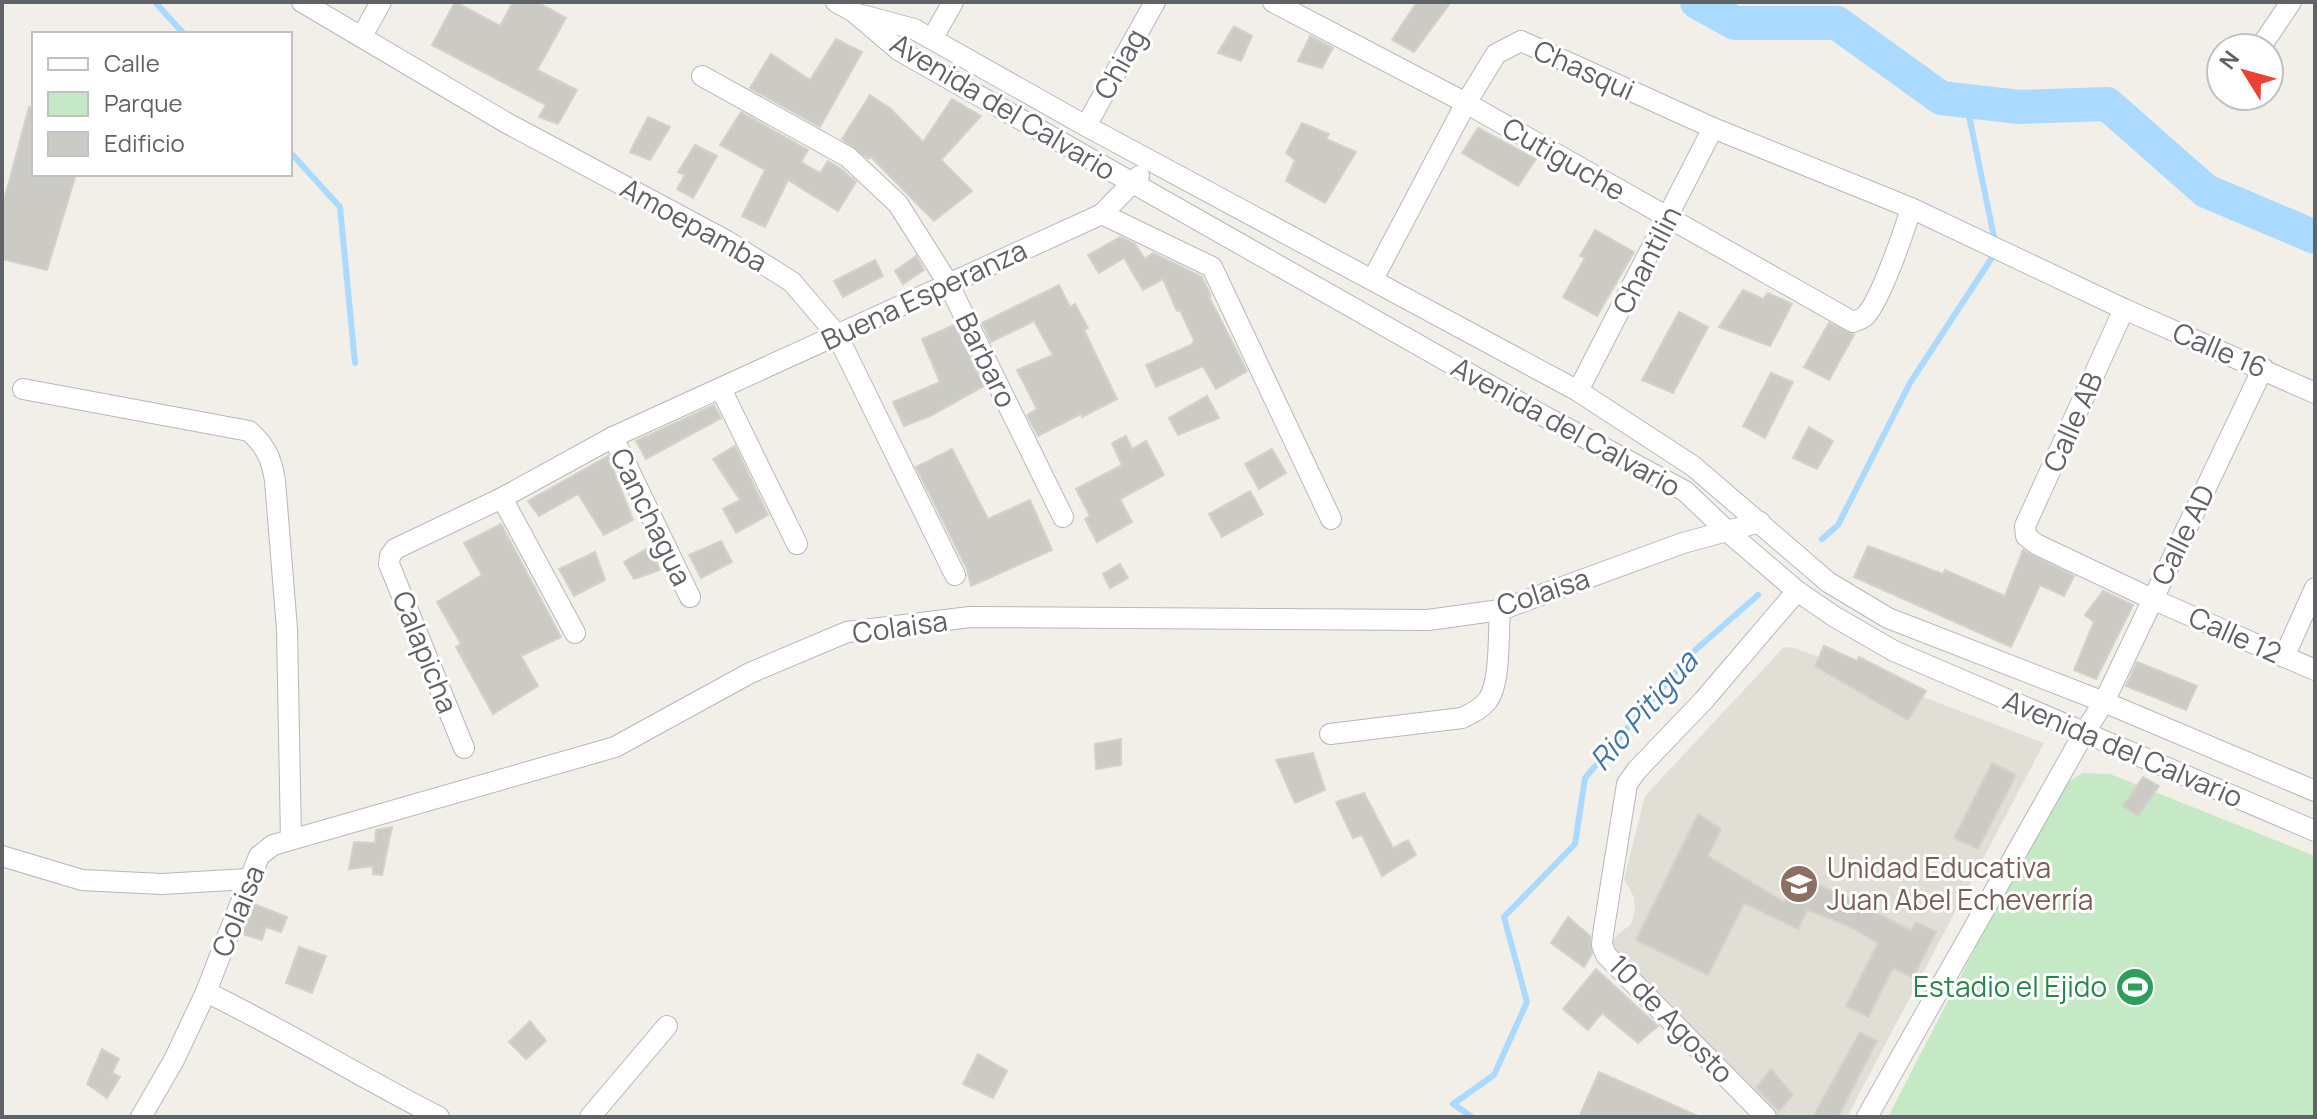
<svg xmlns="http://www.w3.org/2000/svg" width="2317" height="1119" viewBox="0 0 2317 1119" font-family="Manrope,sans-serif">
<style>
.education{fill:#e1ded6}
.green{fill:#c5e8c5}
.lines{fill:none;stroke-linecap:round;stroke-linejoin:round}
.stream{stroke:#aadaff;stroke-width:6}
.river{stroke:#aadaff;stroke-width:34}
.building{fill:#cccac5;stroke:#d6d1c6;stroke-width:2}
.minor-casing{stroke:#b5b8bc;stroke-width:22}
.minor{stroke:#fff;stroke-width:20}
.labels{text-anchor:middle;stroke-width:6;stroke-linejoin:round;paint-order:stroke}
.street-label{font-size:28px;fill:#5f6368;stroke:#fff}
.education-label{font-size:28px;fill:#785e54;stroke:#fff;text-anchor:start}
.leisure-label{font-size:28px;fill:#27864d;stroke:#fff;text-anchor:end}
.water-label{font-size:30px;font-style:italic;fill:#4174aa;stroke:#fff}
</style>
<rect width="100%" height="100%" fill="#f1efe8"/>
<path class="education" d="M1784,647L1795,648L2044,743L1847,1117H1778L1610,945L1617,935L1630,925L1635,913L1634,897L1624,879L1645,796Z"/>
<path class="green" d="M2083,773L2110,774L2315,856V1117H1888L2045,813L2062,785Z"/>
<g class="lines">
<g class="stream">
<path d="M155,2L184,34"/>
<path d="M1966,101L1995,242"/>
<path d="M290,152L340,207L355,363"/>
<path d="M1822,539L1838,525L1910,383L1995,253"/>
<path d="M1472,1117L1453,1104L1494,1075L1527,1002L1504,917L1575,844L1585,778L1692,653L1758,595"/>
</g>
<path class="river" d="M1697,2L1735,23H1837L1941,98L2019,107L2107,104L2206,191L2315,237"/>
</g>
<g class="building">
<path d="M455,2L500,26L513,2H537L566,18L537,70L577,90L558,124L539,117L546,105L432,45Z"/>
<path d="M1417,2H1451L1414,52L1392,40Z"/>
<path d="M1234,26L1252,36L1241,61L1218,53Z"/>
<path d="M1310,36L1333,48L1322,68L1298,61Z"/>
<path d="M836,39L862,52L820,127L750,88L771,54L810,80Z"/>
<path d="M870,95L891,109L923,142L952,99L981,116L941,160L972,191L934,221L871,157L869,159L842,139Z"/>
<path d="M29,107L34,108V174H76L47,270L2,259V208Z"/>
<path d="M741,112L808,150L801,162L820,173L828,161L840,168L856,182L838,211L788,180L765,227L742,216L765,170L720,145Z"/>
<path d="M648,117L670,127L650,160L630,152Z"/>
<path d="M1302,123L1329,134L1326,139L1356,152L1325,203L1286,181L1295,160L1286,153Z"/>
<path d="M1478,128L1536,159L1518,186L1462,153Z"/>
<path d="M695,145L717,156L693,198L677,189L685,175L678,172Z"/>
<path d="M1595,230L1634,252L1597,316L1563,297L1585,258L1580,256Z"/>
<path d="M1120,237L1135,244L1145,259L1153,253L1202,277L1211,296L1209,297L1247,371L1216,389L1203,366L1156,387L1146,365L1193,344L1194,340L1180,310L1177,311L1163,279L1143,290L1124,258L1099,273L1088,255Z"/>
<path d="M916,256L924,270L903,284L895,271Z"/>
<path d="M875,260L883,276L843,297L834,281Z"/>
<path d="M1059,285L1070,307L1075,304L1088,328L1084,330L1117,399L1082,417L1081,414L1038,436L1027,415L1037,409L1017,370L1053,355L1034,321L991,342L982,323Z"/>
<path d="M1743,290L1763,299L1768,293L1792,304L1770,346L1719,327Z"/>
<path d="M1679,312L1708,327L1673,393L1642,380Z"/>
<path d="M1829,323L1854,335L1829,380L1804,367Z"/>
<path d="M954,325L984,386L930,416L904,426L893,402L940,382L922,339Z"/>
<path d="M1771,373L1793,382L1765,438L1743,426Z"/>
<path d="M1207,396L1219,418L1178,435L1169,418Z"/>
<path d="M714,405L721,418L646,459L636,441Z"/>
<path d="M1809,427L1833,441L1817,469L1793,458Z"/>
<path d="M1126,436L1132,449L1146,441L1164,475L1120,499L1132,522L1097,542L1085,519L1090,516L1076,489L1122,465L1112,443Z"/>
<path d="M735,446L768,515L736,533L723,509L740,500L713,459Z"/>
<path d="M952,449L988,519L1030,500L1052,550L971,586L967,569L916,467Z"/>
<path d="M1272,449L1286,473L1259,489L1245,464Z"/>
<path d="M608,456L633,520L604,535L578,494L539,516L528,501Z"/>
<path d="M1250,491L1263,514L1222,537L1209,514Z"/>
<path d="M501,524L561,637L521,656L538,686L493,714L456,647L461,644L437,602L482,575L464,543Z"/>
<path d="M721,541L732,562L701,578L689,555Z"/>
<path d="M1868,546L1943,574L1945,570L2005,596L2023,550L2074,576L2064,596L2040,585L2011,647L1854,577Z"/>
<path d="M650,547L660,570L634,579L624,562Z"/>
<path d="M595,552L605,580L574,596L559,569Z"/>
<path d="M1120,564L1128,578L1110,588L1103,574Z"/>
<path d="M2103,591L2133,605L2096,679L2074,670L2094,622L2085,615Z"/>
<path d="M1824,646L1857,661L1859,657L1926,691L1908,720L1815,666Z"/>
<path d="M2137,662L2197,686L2186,710L2126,686Z"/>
<path d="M1121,739V765L1096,769L1095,744Z"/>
<path d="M1313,753L1325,790L1295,803L1276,760Z"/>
<path d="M1992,763L2016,775L1978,849L1954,838Z"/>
<path d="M2143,777L2159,786L2138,816L2123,806Z"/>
<path d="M1364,793L1393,848L1408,840L1416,855L1382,876L1362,835L1353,838L1336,802Z"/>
<path d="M1698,814L1721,829L1708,856L1784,902L1796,876L1847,897L1911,931L1916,922L1936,932L1913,978L1893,968L1868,1017L1846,1006L1878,943L1849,926L1807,910L1798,929L1744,903L1708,975L1636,940Z"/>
<path d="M392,827L382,875L373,874V866L349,869L354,842L375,843L376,830Z"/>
<path d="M254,904L287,917L281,932L266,927L262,940L243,934Z"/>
<path d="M1568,917L1590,936L1592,954L1584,967L1551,943Z"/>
<path d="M299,947L326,956L312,993L286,983Z"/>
<path d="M1596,969L1658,1026L1638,1043L1602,1013L1588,1030L1563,1009Z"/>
<path d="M530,1021L546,1041L526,1059L509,1042Z"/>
<path d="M1860,1032L1877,1041L1838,1117H1813Z"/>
<path d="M102,1049L119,1059L112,1073L120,1077L107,1098L87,1084Z"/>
<path d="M978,1054L1007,1071L993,1098L963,1084Z"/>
<path d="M1771,1069L1793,1095L1779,1111L1756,1088Z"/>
<path d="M1599,1072L1700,1117H1579Z"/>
</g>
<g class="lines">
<defs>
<g id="minor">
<path d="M302,2L505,122L727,241L792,282L837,335L955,575"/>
<path d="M836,2L854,12L900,51L1542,415L1685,491L1728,532L1797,591L1835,617L1894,651L2315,831"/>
<path d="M1273,2L1466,103L1853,322C1855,321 1862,319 1864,317C1879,305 1905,229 1911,208"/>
<path d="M862,15L914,29L1086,126L1578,391L1693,466L1828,582L1888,618L2104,702L2315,791"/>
<path d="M362,36L381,2"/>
<path d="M932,39L953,2"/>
<path d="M2260,48L2291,2"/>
<path d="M702,76L848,157L898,204L948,283L1063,517"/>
<path d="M1086,126L1155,2"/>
<path d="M1102,214L1139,176"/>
<path d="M1373,279L1466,103L1496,54L1521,41L1713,128L1911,208L2124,309L2315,393"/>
<path d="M2124,309L2025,526L2026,536L2036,544L2152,599L2315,670"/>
<path d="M23,389L249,431C265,445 272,459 275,481L287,629L291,839"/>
<path d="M721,389L797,544"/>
<path d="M1578,391L1713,128"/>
<path d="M613,437L690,597"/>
<path d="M502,498L575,633"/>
<path d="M2284,657L2315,588"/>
<path d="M1330,734L1462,718C1472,713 1481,709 1488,700C1501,682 1498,632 1500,610"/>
<path d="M464,748L389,564L390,556L395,549L502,498L613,437L1102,214L1212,267L1331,519"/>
<path d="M2,856L82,880L162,884L248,879"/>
<path d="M206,992C285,1030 360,1077 439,1117"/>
<path d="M141,1117L174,1060L206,992L259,856L273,845L615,747L750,673L847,632L970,617L1428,620L1500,610L1683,543L1760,522"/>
<path d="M590,1117L667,1026"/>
<path d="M1766,1117L1606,955L1602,945L1603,934L1627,784L1637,770L1704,700L1797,591"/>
<path d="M1867,1117L2084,733L2104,702L2263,368"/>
</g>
</defs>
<use href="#minor" class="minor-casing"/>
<use href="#minor" class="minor"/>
</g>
<defs>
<symbol id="school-disc" viewBox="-11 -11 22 22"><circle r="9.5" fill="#8d6e63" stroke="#fff"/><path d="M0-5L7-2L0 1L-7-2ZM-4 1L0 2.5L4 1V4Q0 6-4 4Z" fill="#fff"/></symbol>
<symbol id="stadium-disc" viewBox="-11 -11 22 22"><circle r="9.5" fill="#2e9e5b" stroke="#fff"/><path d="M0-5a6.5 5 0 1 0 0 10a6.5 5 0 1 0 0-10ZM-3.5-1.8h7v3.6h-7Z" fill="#fff"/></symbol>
</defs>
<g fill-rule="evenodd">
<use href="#school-disc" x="1777" y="862" width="44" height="44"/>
<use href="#stadium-disc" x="2113" y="965" width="44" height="44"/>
</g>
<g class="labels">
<g class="street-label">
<text transform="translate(1120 64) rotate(-61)" y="10">Chiag</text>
<text transform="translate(1584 70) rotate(24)" y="10">Chasqui</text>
<text transform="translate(1003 107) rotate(31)" y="10">Avenida del Calvario</text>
<text transform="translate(1564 159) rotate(30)" y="10">Cutiguche</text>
<text transform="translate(694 225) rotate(29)" y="10">Amoepamba</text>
<text transform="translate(1647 260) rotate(-63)" y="10">Chantilin</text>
<text transform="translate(924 295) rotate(-25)" y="10">Buena Esperanza</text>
<text transform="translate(2220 350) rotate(23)" y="10">Calle 16</text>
<text transform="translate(986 360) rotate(64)" y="10">Barbaro</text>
<text transform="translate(2073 422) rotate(-66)" y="10">Calle AB</text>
<text transform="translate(1566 427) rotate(29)" y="10">Avenida del Calvario</text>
<text transform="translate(651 517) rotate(64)" y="10">Canchagua</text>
<text transform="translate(2183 535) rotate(-64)" y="10">Calle AD</text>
<text transform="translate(1543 592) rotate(-18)" y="10">Colaisa</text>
<text transform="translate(900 627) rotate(-8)" y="10">Colaisa</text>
<text transform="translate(2235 635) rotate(24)" y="10">Calle 12</text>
<text transform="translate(425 652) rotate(68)" y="10">Calapicha</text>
<text transform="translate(2123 749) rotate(23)" y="10">Avenida del Calvario</text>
<text transform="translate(238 911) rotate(-68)" y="10">Colaisa</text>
<text transform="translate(1671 1019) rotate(46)" y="10">10 de Agosto</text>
</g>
<g class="education-label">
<text x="1827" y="878">Unidad Educativa<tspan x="1827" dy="32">Juan Abel Echeverría</tspan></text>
</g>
<g class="leisure-label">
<text x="2107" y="997">Estadio el Ejido</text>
</g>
<g class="water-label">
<text transform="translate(1644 711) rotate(-49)" y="10">Rio Pitigua</text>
</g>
</g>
<rect width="2317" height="1119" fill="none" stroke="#5f6368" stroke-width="8"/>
<rect x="32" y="32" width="260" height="144" fill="#ffffff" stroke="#bfc1c3" stroke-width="2"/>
<rect x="48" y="58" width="40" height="12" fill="#ffffff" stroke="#bfc1c3" stroke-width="2"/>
<text x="104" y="72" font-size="24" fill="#5f6368">Calle</text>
<rect x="48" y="92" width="40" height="24" fill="#c5e8c5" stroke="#bfc1c3" stroke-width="2"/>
<text x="104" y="112" font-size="24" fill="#5f6368">Parque</text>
<rect x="48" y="132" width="40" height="24" fill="#cccac5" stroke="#bfc1c3" stroke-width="2"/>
<text x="104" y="152" font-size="24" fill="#5f6368">Edificio</text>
<g transform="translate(2245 72) rotate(307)"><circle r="38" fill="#ffffff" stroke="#bfc1c3" stroke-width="2"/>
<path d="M0-6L14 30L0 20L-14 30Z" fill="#ea4335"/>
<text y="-12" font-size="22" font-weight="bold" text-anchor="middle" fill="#5f6368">N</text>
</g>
</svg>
